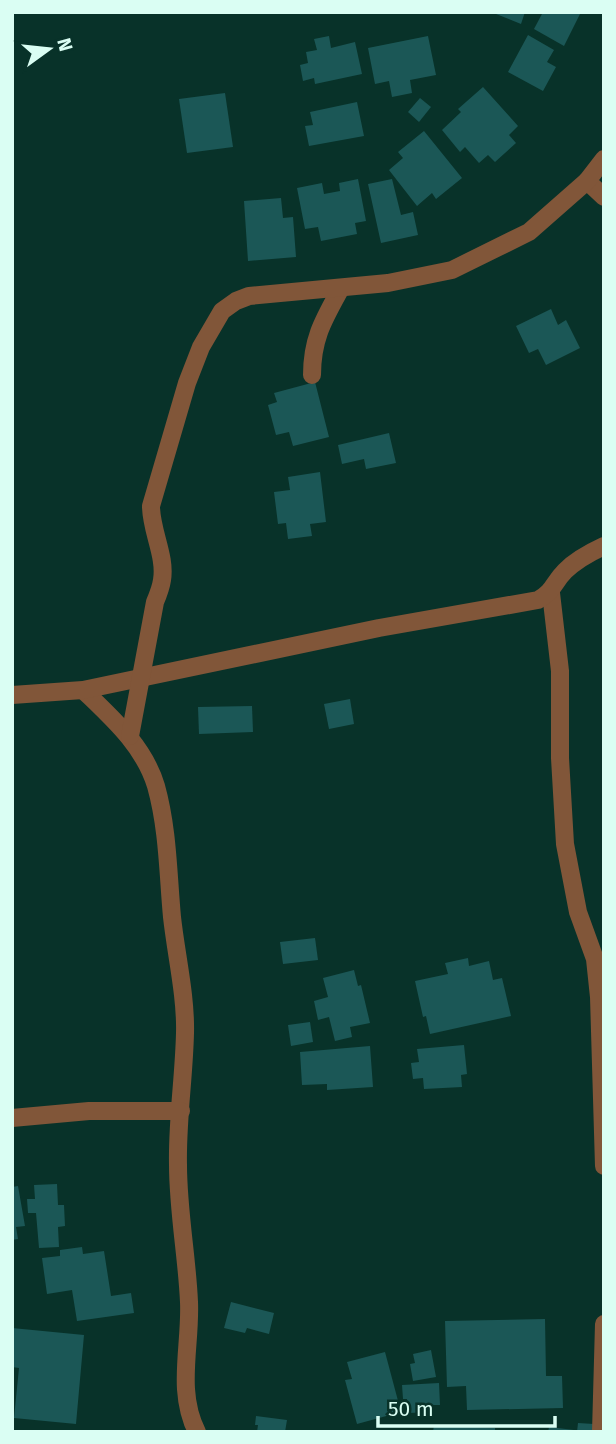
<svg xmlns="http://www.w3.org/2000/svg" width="616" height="1444" viewBox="0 0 616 1444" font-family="'Fira Sans',sans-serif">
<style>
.building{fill:#1b5756}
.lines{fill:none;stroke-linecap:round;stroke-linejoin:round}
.minor{stroke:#815639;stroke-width:18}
</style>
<rect width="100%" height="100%" fill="#083229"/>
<g class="building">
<path d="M491,12H525L521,24Z"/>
<path d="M543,12H581L564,46L534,29Z"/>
<path d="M528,35L554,50L547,62L556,67L543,91L508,72Z"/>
<path d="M329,36L331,48L355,42L362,74L315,84L314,78L303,81L300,65L308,63L306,52L317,50L314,39Z"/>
<path d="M428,36L436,75L410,80L412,93L392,97L389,81L375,84L368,48Z"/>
<path d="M483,87L518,126L509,135L516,143L495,162L488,155L479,163L465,147L460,152L442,130L461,112L458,109Z"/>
<path d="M225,93L233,147L187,153L179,99Z"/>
<path d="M420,98L431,107L419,122L408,112Z"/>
<path d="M357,102L364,136L309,146L305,126L313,125L310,112Z"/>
<path d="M424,131L462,178L436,199L432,193L417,206L389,170L403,158L398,152Z"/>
<path d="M358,179L366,221L355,223L357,234L321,241L318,227L305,229L297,188L322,183L324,194L340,191L339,183Z"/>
<path d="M392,179L401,215L413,212L418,235L381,243L368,184Z"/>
<path d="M281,198L283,218L293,217L296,257L248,261L244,201Z"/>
<path d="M551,309L558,325L566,320L580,348L546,365L538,349L529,353L516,326Z"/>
<path d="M315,382L329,437L293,446L289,432L276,435L268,405L277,402L274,393Z"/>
<path d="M389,433L396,463L366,469L364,459L342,464L338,445Z"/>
<path d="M320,472L326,522L310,524L312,536L288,539L286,523L278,524L274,492L290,490L288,477Z"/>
<path d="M350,699L354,724L329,729L324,704Z"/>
<path d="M252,706L253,732L199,734L198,707Z"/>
<path d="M315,938L318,960L283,964L280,942Z"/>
<path d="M468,958L469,966L489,961L493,980L502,978L511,1016L430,1034L426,1016L423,1017L415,981L448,974L445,963Z"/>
<path d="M354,970L358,986L361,985L370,1023L350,1027L352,1037L335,1041L329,1017L318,1020L314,1001L328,997L323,978Z"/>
<path d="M310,1022L313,1042L291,1046L288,1025Z"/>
<path d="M464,1045L467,1074L461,1075L462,1087L424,1089L423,1078L413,1079L411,1063L419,1062L417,1049Z"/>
<path d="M370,1046L373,1087L327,1090V1084L302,1085L300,1052Z"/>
<path d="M57,1184L58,1205H64L65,1226L58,1227L59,1247L39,1248L36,1213H28L27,1199H35L34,1185Z"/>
<path d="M18,1186L25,1226L16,1227L18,1239L12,1240V1187Z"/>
<path d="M82,1247L83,1254L104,1251L111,1296L131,1293L134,1313L77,1321L72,1290L47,1294L42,1258L60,1256V1250Z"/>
<path d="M231,1302L274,1313L269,1334L247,1328L245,1333L224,1328Z"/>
<path d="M545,1319L546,1376H562L563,1408L467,1410L466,1386L447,1387L445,1321Z"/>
<path d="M12,1328L84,1335L76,1424L14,1418L19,1368L12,1367Z"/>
<path d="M431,1350L436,1377L413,1381L410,1364L415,1363L413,1354Z"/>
<path d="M385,1352L401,1412L357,1424L345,1380L352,1379L347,1362Z"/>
<path d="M439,1383L440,1405H432L433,1412L408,1413L407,1399H403L402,1385Z"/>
<path d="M256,1416L287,1420L285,1432H257L258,1425H255Z"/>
<path d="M578,1423L594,1424L593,1432H577Z"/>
<path d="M434,1425L495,1428V1432H433Z"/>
<path d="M549,1427L574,1430V1432H548Z"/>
</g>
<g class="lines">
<g class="minor">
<path d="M587,181L604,197"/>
<path d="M312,375C312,338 324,319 341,288"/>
<path d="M551,593L560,671V758L565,844L578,912L595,959L599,997L604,1166"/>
<path d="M83,690C112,718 144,746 156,786C168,829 168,874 172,917C176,954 186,996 185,1033C184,1077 177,1121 178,1165C178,1211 187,1256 189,1302C191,1346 176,1391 197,1432"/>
<path d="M12,695L83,690L379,628L538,600C554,591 553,583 565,571C575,561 591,552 604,546"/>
<path d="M130,736L155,602C158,595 161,587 162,580C166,556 151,531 151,506L187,383L201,347L222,311L236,301L249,296L388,283L452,270L529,232L587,181L604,159"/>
<path d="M12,1118L89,1111H181"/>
<path d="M601,1432L604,1324"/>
</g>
</g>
<rect width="616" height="1444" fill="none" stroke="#dafef3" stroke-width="28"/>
<g transform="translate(49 49) rotate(75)" stroke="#083229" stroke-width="5" paint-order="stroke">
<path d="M0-5L12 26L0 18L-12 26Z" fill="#dafef3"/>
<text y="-10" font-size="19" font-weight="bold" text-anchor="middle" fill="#dafef3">N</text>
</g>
<path d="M378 1416v10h177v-10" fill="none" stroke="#dafef3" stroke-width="3.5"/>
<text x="388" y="1416" font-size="21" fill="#dafef3" stroke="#083229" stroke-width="5" paint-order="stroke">50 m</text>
</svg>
